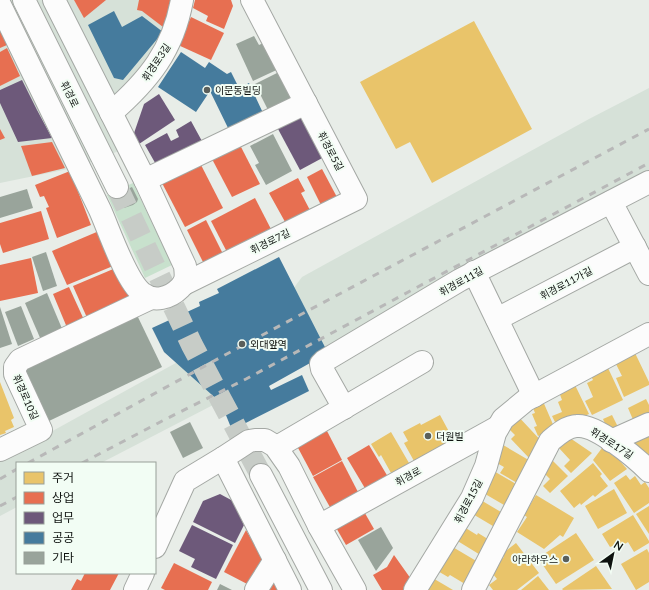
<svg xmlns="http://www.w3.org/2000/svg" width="649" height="590" viewBox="0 0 649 590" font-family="Lato,'Noto Sans KR',sans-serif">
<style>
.built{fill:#d6e1d8}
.green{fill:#c8e1cd}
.homes{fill:#e9c46a}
.shops{fill:#e76f51}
.offices{fill:#6d597a}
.public{fill:#457b9d}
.building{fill:#99a49b}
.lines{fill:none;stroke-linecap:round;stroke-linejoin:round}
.secondary-tunnel{stroke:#c7ccc7;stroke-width:22;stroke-dasharray:22 11;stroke-linecap:butt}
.street-casing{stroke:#a4a8a4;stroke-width:24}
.secondary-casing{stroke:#a4a8a4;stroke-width:24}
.street{stroke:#fcfcfc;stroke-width:22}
.secondary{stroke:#fcfcfc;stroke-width:22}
.rail{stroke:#b8b8b8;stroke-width:3;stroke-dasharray:7 7;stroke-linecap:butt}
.poi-dot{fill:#5a5f5b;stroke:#f2fdf4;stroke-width:1.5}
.labels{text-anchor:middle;stroke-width:4;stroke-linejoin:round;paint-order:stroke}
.street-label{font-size:10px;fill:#0e120f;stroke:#f2fdf4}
.poi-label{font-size:10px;fill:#0e120f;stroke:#f2fdf4;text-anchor:start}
</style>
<rect width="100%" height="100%" fill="#e8ede8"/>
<g class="built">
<path d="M0,0H182L181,10L111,113L129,147L78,167L0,183Z"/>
<path d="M649,88V172L321,349L101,463H17V507L0,516V460L281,305L302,277L589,119Z"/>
</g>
<path class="green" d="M133,183L172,265L145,278L107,195Z"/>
<g class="homes">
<path d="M474,21L532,129L432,183L410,142L396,149L360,82Z"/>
<path d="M635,353L649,382V385L624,397L616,378L622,376L615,362Z"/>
<path d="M608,368L623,400L592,415L585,401L593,397L587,383L593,380L591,376Z"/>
<path d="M0,382L14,418L11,420L14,427L5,431L6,433L0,435Z"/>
<path d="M575,385L589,414L558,428L552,416L562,412L558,402L562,400L559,392Z"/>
<path d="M542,399L555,429L538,436L534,427L537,426L532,414L535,413L531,403Z"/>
<path d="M646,399L649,405V415L634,422L628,408Z"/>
<path d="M516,414L545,445L530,459L511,439L515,435L505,425Z"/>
<path d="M440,415L453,439L414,461L404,443L408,441L403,432L420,423L421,425Z"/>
<path d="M612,415L619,429L610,434L603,419Z"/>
<path d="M391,432L409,463L391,473L381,455L379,457L371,444Z"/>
<path d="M642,434L644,439L649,436V455L640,453L632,439Z"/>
<path d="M570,438L592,453L571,473L564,466L570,460L559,448Z"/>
<path d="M498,442L532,462L519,484L500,473L504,467L495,462Z"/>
<path d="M602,448L619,460L627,469L610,481L593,460Z"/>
<path d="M552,460L568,476L550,493L543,486L550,479L541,470Z"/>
<path d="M593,463L602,474L600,476L608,486L595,497L593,495L581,505L580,503L574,508L560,491Z"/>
<path d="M492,470L516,484L504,505L480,491Z"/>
<path d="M626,475L630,480L635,476L641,485L645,482L649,488V503L634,513L614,483Z"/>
<path d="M614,489L627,513L598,529L585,506Z"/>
<path d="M536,495L574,518L563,537L560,535L544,549L517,532L527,517L524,515Z"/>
<path d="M479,499L506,515L498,529L471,513Z"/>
<path d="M649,506V534L636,514Z"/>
<path d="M633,515L649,541V543L634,552L628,542L617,549L615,545L610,547L602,534Z"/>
<path d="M464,527L477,535L478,533L491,541L482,556L456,540Z"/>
<path d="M576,533L594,560L556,584L538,558Z"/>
<path d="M516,543L539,573L517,590H493L489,585L497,579L488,568L504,557L502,554Z"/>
<path d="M451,546L478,562L465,584L450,575L448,577L436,570Z"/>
<path d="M647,549L649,553V582L636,590L621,564Z"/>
<path d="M596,566L612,589L563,590L562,589Z"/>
<path d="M538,576L549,590H521Z"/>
<path d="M431,577L453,590H423Z"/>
</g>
<g class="shops">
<path d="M74,0H106L84,18Z"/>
<path d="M139,0H174L171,15L163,27L142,11L137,10Z"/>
<path d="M195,0H231L233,6L224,29L206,21L208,16L193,8Z"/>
<path d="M191,17L224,33L211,60L178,45Z"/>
<path d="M0,30L7,45L0,48Z"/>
<path d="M7,48L20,76L0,86V52Z"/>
<path d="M0,129L5,138L0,140Z"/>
<path d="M52,142L65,168L32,176L21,146Z"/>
<path d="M240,145L260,184L232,197L212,159Z"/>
<path d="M200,163L223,208L185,227L162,183Z"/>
<path d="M322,169L339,201L323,209L307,177Z"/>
<path d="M70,171L91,225L57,238L46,208L49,207L44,196L40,197L35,185Z"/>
<path d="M298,178L305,191L301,193L313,216L289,229L269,193Z"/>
<path d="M255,198L273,233L229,256L211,221Z"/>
<path d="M41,211L49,239L3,253L0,244V223Z"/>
<path d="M206,220L225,258L206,268L187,230Z"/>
<path d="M99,231L113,266L67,285L52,251Z"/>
<path d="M31,258L38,293L0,301V265Z"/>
<path d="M118,267L133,300L88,320L73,286Z"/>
<path d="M69,287L85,322L68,330L53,294Z"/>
<path d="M327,431L342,460L313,476L297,446Z"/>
<path d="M369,445L391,482L369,495L347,458Z"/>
<path d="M342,461L358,492L331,509L313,477Z"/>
<path d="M362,508L374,529L346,545L334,524Z"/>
<path d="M246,530L265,563L253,587L224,572Z"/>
<path d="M394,555L411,579L407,590H382L373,575L387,567Z"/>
<path d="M174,563L212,582L208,590H165L161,588Z"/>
<path d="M85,573H119L110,590H71L77,579L81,581Z"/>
<path d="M272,575L280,590H263Z"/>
</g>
<g class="offices">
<path d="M22,80L37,110L52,138L18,142L0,103V90Z"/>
<path d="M159,94L175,120L139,144L133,136L144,104Z"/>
<path d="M304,115L326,156L300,170L278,129Z"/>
<path d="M191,121L203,143L158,168L145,145L167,133L171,141L179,137L176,130Z"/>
<path d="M220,494L233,501L244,525L235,543L193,522L203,501Z"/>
<path d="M192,525L233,545L216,579L191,567L195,559L179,551Z"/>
</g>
<g class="public">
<path d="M114,11L122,27L142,16L163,32L123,80L114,78L88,25Z"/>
<path d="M181,52L205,68L209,62L227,74L231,72L239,88L249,83L263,113L229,130L210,91L196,112L158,87Z"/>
<path d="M279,257L328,353L269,386L271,390L302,375L309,391L232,430L221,403L164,352L152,328L200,306L199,302L219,293L217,289Z"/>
</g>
<g class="building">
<path d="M254,36L259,45L270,40L283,67L253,81L236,44Z"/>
<path d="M283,70L292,100L269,112L255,84Z"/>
<path d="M273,134L292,171L266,185L255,165L259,163L250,146Z"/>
<path d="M132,187L138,199L137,202L133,205L124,208H121L113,202L110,197Z"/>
<path d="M27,189L33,208L0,218V197Z"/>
<path d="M46,252L57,286L43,291L32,257Z"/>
<path d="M47,293L63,331L41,340L25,303Z"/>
<path d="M21,306L34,339L18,346L5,312Z"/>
<path d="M0,307L12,344L0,348Z"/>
<path d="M136,313L162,367L49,421L23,367Z"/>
<path d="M190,422L203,448L183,458L170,432Z"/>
<path d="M381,527L393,548L376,571L358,540Z"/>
<path d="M220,584L232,590H217Z"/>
</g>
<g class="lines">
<path class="secondary-tunnel" d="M117,187L192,345L261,475"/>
<defs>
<g id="street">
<path d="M111,113C149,80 173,50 182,0"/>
<path d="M145,180L306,103"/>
<path d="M611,202L649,274"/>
<path d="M474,272L534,396"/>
<path d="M184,284L356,199L252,0"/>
<path d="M497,319L635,247"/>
<path d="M344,408L322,369L321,364L324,361L460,280L649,182"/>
<path d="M611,441L649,424"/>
<path d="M277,447L422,362"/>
<path d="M0,450L41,430L15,374V367L20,360L151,298"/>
<path d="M319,526L498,427"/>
<path d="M155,547L185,481L223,458"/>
<path d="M135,590L143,573"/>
<path d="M256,590L275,560"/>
<path d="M415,590L472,498L486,466L495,433L503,419L526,400L649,334"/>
<path d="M473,590L550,441C557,435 567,426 577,426C596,424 636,458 649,471"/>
</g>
<g id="secondary">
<path d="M24,0L117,187"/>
<path d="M0,5C33,74 67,141 100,210C109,230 126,281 142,293C154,303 170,298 180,288C187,281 186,275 185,266L145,180L54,0"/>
<path d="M261,475L321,590"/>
<path d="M290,590L223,458L249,441L255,440H265L275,446L289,466L319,526L355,590"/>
</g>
</defs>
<use href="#street" class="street-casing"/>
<use href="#secondary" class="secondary-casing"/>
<use href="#street" class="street"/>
<use href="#secondary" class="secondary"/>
<g class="rail">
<path d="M28,463L223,356L649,129"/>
<path d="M82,463L166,419L246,379L649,163"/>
<path d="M0,479L17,469"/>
<path d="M0,506L17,497"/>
</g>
</g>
<g class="poi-dot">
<circle cx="207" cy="90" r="4"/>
<circle cx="242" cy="344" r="4"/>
<circle cx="428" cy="436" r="4"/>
<circle cx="566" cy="559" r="4"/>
</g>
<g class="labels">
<g class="street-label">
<text transform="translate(156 62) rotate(-56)" y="4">휘경로3길</text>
<text transform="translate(70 94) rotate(64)" y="4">휘경로</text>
<text transform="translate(331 151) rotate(62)" y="4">휘경로5길</text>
<text transform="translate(270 241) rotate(-26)" y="4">휘경로7길</text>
<text transform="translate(461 281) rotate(-29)" y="4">휘경로11길</text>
<text transform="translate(566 283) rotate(-28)" y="4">휘경로11가길</text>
<text transform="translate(26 397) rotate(66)" y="4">휘경로10길</text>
<text transform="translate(612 443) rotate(33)" y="4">휘경로17길</text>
<text transform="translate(408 476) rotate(-29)" y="4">휘경로</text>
<text transform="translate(468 501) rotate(-62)" y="4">휘경로15길</text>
</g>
<g class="poi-label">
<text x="215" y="94">이문동빌딩</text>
<text x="250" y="348">외대앞역</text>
<text x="436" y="440">더원빌</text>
<text x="558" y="563" text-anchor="end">아라하우스</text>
</g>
</g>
<rect x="16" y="462" width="140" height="112" fill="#f2fdf4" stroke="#979f98"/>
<rect x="24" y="472" width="20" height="12" fill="#e9c46a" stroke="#979f98"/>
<text x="52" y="482" font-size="12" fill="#0e120f">주거</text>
<rect x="24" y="492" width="20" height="12" fill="#e76f51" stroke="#979f98"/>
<text x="52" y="502" font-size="12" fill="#0e120f">상업</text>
<rect x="24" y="512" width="20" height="12" fill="#6d597a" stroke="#979f98"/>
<text x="52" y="522" font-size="12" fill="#0e120f">업무</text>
<rect x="24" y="532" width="20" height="12" fill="#457b9d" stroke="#979f98"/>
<text x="52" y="542" font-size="12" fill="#0e120f">공공</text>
<rect x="24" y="552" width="20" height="12" fill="#99a49b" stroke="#979f98"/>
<text x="52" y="562" font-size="12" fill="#0e120f">기타</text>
<g transform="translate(613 554) rotate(33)" stroke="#f2fdf4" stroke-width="3" paint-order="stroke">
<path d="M0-3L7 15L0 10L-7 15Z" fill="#0e120f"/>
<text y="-6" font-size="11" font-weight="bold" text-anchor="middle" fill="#0e120f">N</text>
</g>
</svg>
